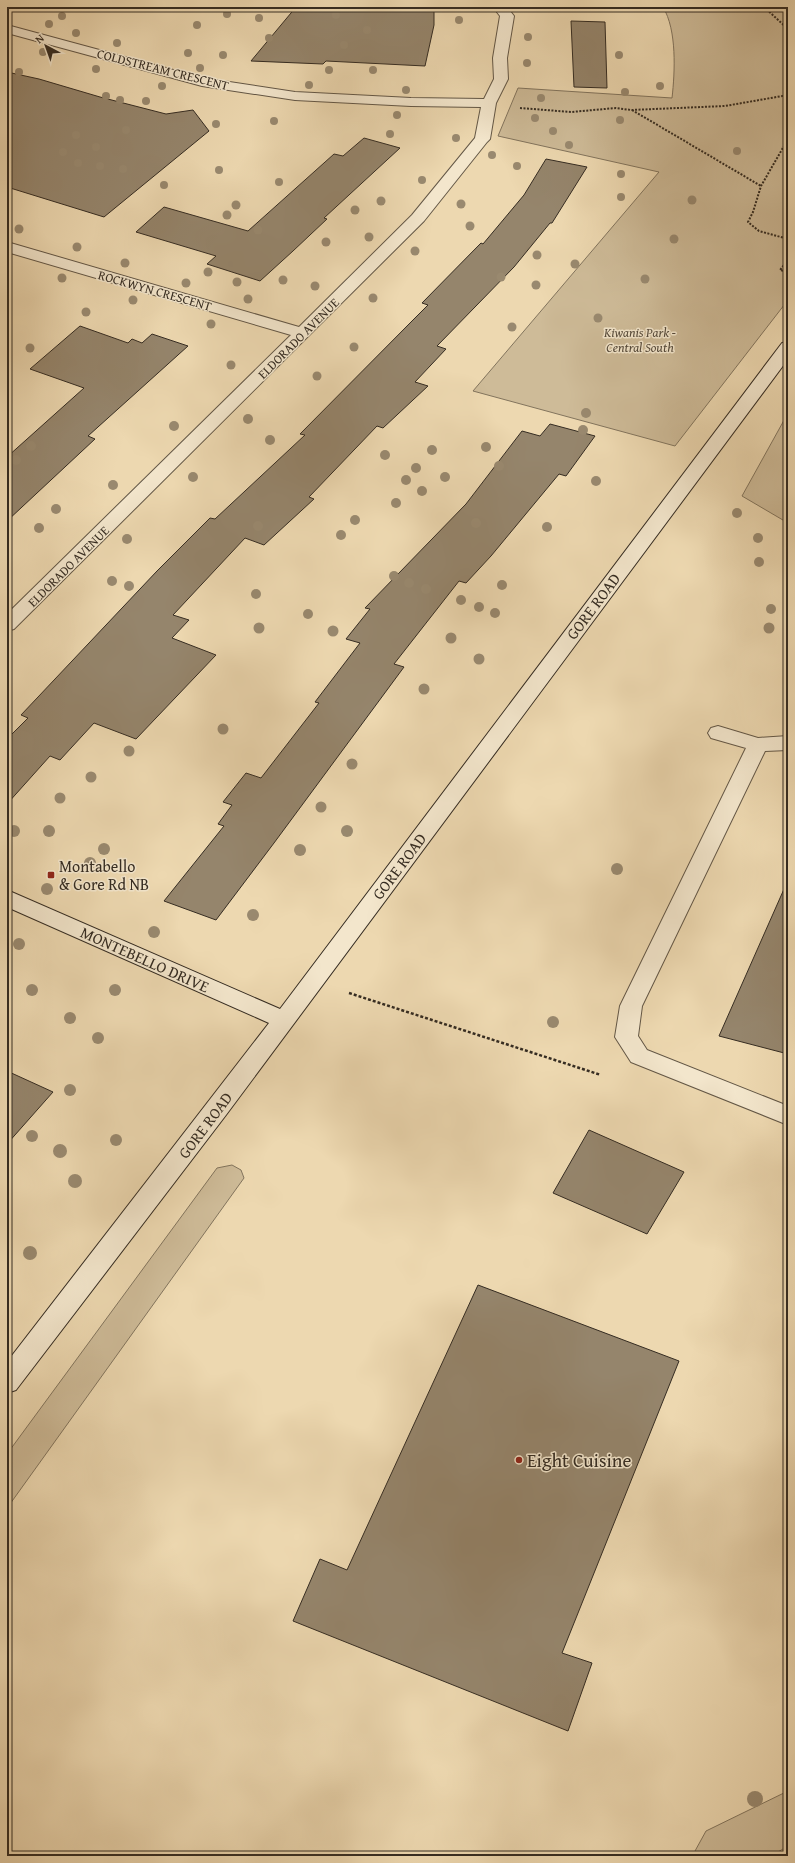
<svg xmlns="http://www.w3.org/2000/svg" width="795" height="1863" viewBox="0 0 795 1863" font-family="'Gentium Book Plus',serif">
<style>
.green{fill:#cebb98;stroke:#82745d}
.building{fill:#95856c;stroke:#352c22}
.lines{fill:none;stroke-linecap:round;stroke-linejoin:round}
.lane-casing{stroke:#635746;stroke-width:2}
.street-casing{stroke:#635746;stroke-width:2}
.secondary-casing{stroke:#352c22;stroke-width:2}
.path-far1{stroke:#352c22;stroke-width:2;stroke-dasharray:2 1.5;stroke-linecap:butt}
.path{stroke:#352c22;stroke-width:2.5;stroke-dasharray:3 2;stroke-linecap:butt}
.lane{fill:#f3e6cc;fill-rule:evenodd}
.street{fill:#f3e6cc;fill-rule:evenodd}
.secondary{fill:#f3e6cc;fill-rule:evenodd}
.tree{fill:#99896f}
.poi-dot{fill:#8f2418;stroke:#f3e6cc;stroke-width:1.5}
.labels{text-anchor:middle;stroke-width:3;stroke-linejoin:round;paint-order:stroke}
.far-street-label{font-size:13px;fill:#352c22;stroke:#f3e6cc}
.far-park-label{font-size:13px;font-style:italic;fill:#54493a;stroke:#f3e6cc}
.street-label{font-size:16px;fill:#352c22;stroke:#f3e6cc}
.poi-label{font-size:16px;fill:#352c22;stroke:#f3e6cc;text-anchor:start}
.near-poi-label{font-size:19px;fill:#352c22;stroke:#f3e6cc;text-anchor:start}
</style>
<rect width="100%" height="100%" fill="#edd8b0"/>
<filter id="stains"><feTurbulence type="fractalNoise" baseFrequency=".005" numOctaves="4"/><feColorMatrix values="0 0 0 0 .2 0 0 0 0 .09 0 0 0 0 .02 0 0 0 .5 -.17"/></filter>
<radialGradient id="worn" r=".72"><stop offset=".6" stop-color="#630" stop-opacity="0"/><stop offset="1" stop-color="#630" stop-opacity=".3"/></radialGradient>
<g class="green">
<path d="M663,7H788V300L675,446L473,391L659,172L498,136L518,88L672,98C675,72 677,30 663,7Z"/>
<path d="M788,413V523L742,496Z"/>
<path d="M232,1165L241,1170L244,1178L10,1504H7V1454L217,1168Z"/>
<path d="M788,1791V1846L771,1856H699L695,1851L706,1831Z"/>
</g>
<g class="building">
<path d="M296,7H434V25L425,66L326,61L323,64L251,61Z"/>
<path d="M571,21L605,22L607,88L574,87Z"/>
<path d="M7,72L39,79L100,97L166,114L193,110L209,131L104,217L7,187Z"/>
<path d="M364,138L400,148L324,218L327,219L293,251L260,281L207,264L216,256L136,232L164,207L248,231L334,154L343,156Z"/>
<path d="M546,159L587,167L552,223H550L514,267L437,346L446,349L415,382L428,386L383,428L377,426L309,497L314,499L264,545L245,538L173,615L189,620L172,638L216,655L136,739L94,723L60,760L50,756L7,804V739L28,718L21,715L157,571L210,518L215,519L305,435L300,434L412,321L428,305L422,303L481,243L483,244L524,195Z"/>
<path d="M80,326L128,343L132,339L142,343L152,334L188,346L88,436L95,439L7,521V457L84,388L30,369Z"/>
<path d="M550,424L595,436L566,476L559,474L491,556L466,583L459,581L394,664L404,667L274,843L216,920L164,901L224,826L218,824L232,805L223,802L246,773L261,778L319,703L315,702L360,643L346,639L370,609L365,608L466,504L522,431L540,436Z"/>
<path d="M788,880V1054L719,1036Z"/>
<path d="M7,1071L53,1092L7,1144Z"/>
<path d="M589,1130L684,1172L647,1234L553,1193Z"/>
<path d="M478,1285L679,1361L562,1653L592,1663L568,1731L293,1621L320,1559L347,1570Z"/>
</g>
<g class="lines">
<defs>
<path id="lane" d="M718,726L758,738L788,736V750L765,751L642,1006L638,1036L647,1050L788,1106V1125L631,1062L615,1037L620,1006L746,748L711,738L708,733L711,728Z"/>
<path id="street" d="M493,7H507L514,16L507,58L508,79L496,103L490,139L487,142L424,221L14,629L7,631V614L291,335L7,252V242L299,327L412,215L475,138L481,107L411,106L295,100L202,86L7,33V25L203,78L295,92L411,98L484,99L494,79L493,58L500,16Z"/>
<path id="secondary" d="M788,342V359L226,1115L16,1390L7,1393V1362L269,1023L7,907V890L280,1009L782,343Z"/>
</defs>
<use href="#lane" class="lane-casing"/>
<use href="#street" class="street-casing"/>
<use href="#secondary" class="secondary-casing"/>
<g class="path-far1">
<path d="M764,7L788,29"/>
<path d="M520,108L571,112L616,108L631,110L725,106L788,95"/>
<path d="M632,110L761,186"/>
<path d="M788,139L761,186L753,212L748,222L759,231L788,239"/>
<path d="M788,260L780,270L788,272"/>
</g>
<path class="path" d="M349,993L601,1075"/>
<use href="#lane" class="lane"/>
<use href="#street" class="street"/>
<use href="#secondary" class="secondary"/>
</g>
<g class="tree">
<circle cx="227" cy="14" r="4"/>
<circle cx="336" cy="15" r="4"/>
<circle cx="62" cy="16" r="4"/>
<circle cx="259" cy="18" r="4"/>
<circle cx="459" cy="20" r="4"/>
<circle cx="49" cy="24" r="4"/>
<circle cx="197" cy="25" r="4"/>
<circle cx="367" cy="30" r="4"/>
<circle cx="76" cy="33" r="4"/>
<circle cx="528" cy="37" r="4"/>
<circle cx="269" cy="38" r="4"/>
<circle cx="117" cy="43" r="4"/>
<circle cx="344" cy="45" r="4"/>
<circle cx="43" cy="52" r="4"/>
<circle cx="188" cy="53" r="4"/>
<circle cx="223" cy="55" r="4"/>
<circle cx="619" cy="55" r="4"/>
<circle cx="527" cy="63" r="4"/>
<circle cx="200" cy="68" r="4"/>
<circle cx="96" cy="69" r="4"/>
<circle cx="329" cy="70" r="4"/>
<circle cx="373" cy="70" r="4"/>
<circle cx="19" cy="72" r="4"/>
<circle cx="309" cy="85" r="4"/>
<circle cx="162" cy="86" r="4"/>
<circle cx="660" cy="86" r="4"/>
<circle cx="406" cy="90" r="4"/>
<circle cx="625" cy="92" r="4"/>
<circle cx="106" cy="96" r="4"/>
<circle cx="541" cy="98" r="4"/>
<circle cx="120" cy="100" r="4"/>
<circle cx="146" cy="101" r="4"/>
<circle cx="397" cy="115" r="4"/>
<circle cx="535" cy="118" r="4"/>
<circle cx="620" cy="120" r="4"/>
<circle cx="274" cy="121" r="4"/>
<circle cx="216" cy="124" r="4"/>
<circle cx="126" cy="130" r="4"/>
<circle cx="553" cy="131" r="4"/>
<circle cx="390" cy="134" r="4"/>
<circle cx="76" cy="135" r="4"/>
<circle cx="456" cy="138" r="4"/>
<circle cx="569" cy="145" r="4"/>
<circle cx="96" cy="147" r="4"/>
<circle cx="737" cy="151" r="4"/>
<circle cx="63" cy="152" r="4"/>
<circle cx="492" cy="155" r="4"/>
<circle cx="78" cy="163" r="4"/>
<circle cx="100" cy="166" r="4"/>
<circle cx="517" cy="166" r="4"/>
<circle cx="123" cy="169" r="4"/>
<circle cx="219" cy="170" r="4"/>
<circle cx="621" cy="174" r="4"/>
<circle cx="422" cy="180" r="4"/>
<circle cx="279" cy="182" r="4"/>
<circle cx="164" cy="185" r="4"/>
<circle cx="621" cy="197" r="4"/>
<circle cx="692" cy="200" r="4.5"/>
<circle cx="381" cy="201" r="4.5"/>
<circle cx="461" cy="204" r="4.5"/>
<circle cx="236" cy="205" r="4.5"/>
<circle cx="355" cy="210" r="4.5"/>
<circle cx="227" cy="215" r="4.5"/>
<circle cx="470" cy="226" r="4.5"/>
<circle cx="19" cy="229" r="4.5"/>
<circle cx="258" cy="230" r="4.5"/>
<circle cx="369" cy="237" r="4.5"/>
<circle cx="674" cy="239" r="4.5"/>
<circle cx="326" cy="242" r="4.5"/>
<circle cx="77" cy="247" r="4.5"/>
<circle cx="415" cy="251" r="4.5"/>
<circle cx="537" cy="255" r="4.5"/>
<circle cx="125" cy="263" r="4.5"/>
<circle cx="575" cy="264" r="4.5"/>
<circle cx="208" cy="272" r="4.5"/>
<circle cx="501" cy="277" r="4.5"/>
<circle cx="62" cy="278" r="4.5"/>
<circle cx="645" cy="279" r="4.5"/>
<circle cx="283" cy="280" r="4.5"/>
<circle cx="237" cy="282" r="4.5"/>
<circle cx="186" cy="283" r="4.5"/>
<circle cx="536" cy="285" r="4.5"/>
<circle cx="315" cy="286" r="4.5"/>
<circle cx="373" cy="298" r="4.5"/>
<circle cx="248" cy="299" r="4.5"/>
<circle cx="133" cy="300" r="4.5"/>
<circle cx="86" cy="312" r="4.5"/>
<circle cx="598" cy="318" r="4.5"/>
<circle cx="211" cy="324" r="4.5"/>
<circle cx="512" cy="327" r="4.5"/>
<circle cx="354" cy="347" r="4.5"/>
<circle cx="30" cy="348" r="4.5"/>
<circle cx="231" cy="365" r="4.5"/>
<circle cx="317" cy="376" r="4.5"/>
<circle cx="586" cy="413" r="5"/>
<circle cx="248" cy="419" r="5"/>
<circle cx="174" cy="426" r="5"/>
<circle cx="583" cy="430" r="5"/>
<circle cx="270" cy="440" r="5"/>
<circle cx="31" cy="446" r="5"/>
<circle cx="486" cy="447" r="5"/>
<circle cx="432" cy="450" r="5"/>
<circle cx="385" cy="455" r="5"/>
<circle cx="16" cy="460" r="5"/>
<circle cx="499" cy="466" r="5"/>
<circle cx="416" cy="468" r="5"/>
<circle cx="193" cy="477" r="5"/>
<circle cx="445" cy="477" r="5"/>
<circle cx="406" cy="480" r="5"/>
<circle cx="596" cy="481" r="5"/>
<circle cx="113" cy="485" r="5"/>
<circle cx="422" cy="491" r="5"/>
<circle cx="396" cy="503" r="5"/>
<circle cx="56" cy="509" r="5"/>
<circle cx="737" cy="513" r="5"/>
<circle cx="355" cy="520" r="5"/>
<circle cx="476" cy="523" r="5"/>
<circle cx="258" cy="526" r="5"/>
<circle cx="547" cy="527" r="5"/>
<circle cx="39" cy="528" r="5"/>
<circle cx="341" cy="535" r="5"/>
<circle cx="758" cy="538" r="5"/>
<circle cx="127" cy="539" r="5"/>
<circle cx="759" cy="562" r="5"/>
<circle cx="394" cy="576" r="5"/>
<circle cx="112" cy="581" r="5"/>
<circle cx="409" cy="583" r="5"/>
<circle cx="502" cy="585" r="5"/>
<circle cx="129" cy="586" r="5"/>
<circle cx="426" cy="589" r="5"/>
<circle cx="256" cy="594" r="5"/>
<circle cx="461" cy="600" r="5"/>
<circle cx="479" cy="607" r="5"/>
<circle cx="771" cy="609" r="5"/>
<circle cx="495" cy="613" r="5"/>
<circle cx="308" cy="614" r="5"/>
<circle cx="259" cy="628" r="5.5"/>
<circle cx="769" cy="628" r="5.5"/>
<circle cx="333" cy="631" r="5.5"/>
<circle cx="451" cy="638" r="5.5"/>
<circle cx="479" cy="659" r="5.5"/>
<circle cx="424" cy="689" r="5.5"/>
<circle cx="223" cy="729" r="5.5"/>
<circle cx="129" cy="751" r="5.5"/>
<circle cx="352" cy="764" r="5.5"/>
<circle cx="91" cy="777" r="5.5"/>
<circle cx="60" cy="798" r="5.5"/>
<circle cx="321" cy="807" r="5.5"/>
<circle cx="14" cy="831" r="6"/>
<circle cx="49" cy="831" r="6"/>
<circle cx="347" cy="831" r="6"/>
<circle cx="104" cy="849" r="6"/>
<circle cx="300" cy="850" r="6"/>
<circle cx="90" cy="863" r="6"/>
<circle cx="617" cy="869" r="6"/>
<circle cx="47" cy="889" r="6"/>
<circle cx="253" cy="915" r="6"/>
<circle cx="154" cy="932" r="6"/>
<circle cx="19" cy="944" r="6"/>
<circle cx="32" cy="990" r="6"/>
<circle cx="115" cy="990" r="6"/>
<circle cx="70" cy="1018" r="6"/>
<circle cx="553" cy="1022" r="6"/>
<circle cx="98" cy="1038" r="6"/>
<circle cx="70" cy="1090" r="6"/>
<circle cx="32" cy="1136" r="6"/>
<circle cx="116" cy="1140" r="6"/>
<circle cx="60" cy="1151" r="7"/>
<circle cx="75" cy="1181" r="7"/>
<circle cx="30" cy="1253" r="7"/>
<circle cx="755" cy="1799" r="8"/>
</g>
<g class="poi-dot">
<rect x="47" y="871" width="8" height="8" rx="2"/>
<circle cx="519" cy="1460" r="4"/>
</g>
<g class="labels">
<g class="far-street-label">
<text transform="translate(163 69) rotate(14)" y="5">COLDSTREAM CRESCENT</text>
<text transform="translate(155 290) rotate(16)" y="5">ROCKWYN CRESCENT</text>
<text transform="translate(298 338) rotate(-45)" y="5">ELDORADO AVENUE</text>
<text transform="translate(68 566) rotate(-45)" y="5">ELDORADO AVENUE</text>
</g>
<g class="far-park-label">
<text x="640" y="337">Kiwanis Park -<tspan x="640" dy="15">Central South</tspan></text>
</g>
<g class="street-label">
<text transform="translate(593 606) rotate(-53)" y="6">GORE ROAD</text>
<text transform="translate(399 866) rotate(-53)" y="6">GORE ROAD</text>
<text transform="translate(145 959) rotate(24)" y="6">MONTEBELLO DRIVE</text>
<text transform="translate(205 1125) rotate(-53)" y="6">GORE ROAD</text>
</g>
<g class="poi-label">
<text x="59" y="872">Montabello<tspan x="59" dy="18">&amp; Gore Rd NB</tspan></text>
</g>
<g class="near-poi-label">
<text x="527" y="1467">Eight Cuisine</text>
</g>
</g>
<rect width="795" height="1863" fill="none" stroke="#edd8b0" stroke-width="24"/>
<rect x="8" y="8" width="779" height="1847" fill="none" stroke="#352c22" stroke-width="2"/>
<rect x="12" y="12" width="771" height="1839" fill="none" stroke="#352c22"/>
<g transform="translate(46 46) rotate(319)" stroke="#f3e6cc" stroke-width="3" paint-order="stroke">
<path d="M0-3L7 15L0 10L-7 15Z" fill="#352c22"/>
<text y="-6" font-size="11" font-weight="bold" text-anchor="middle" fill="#352c22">N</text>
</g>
<rect width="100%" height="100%" filter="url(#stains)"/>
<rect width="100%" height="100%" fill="url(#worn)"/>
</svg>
